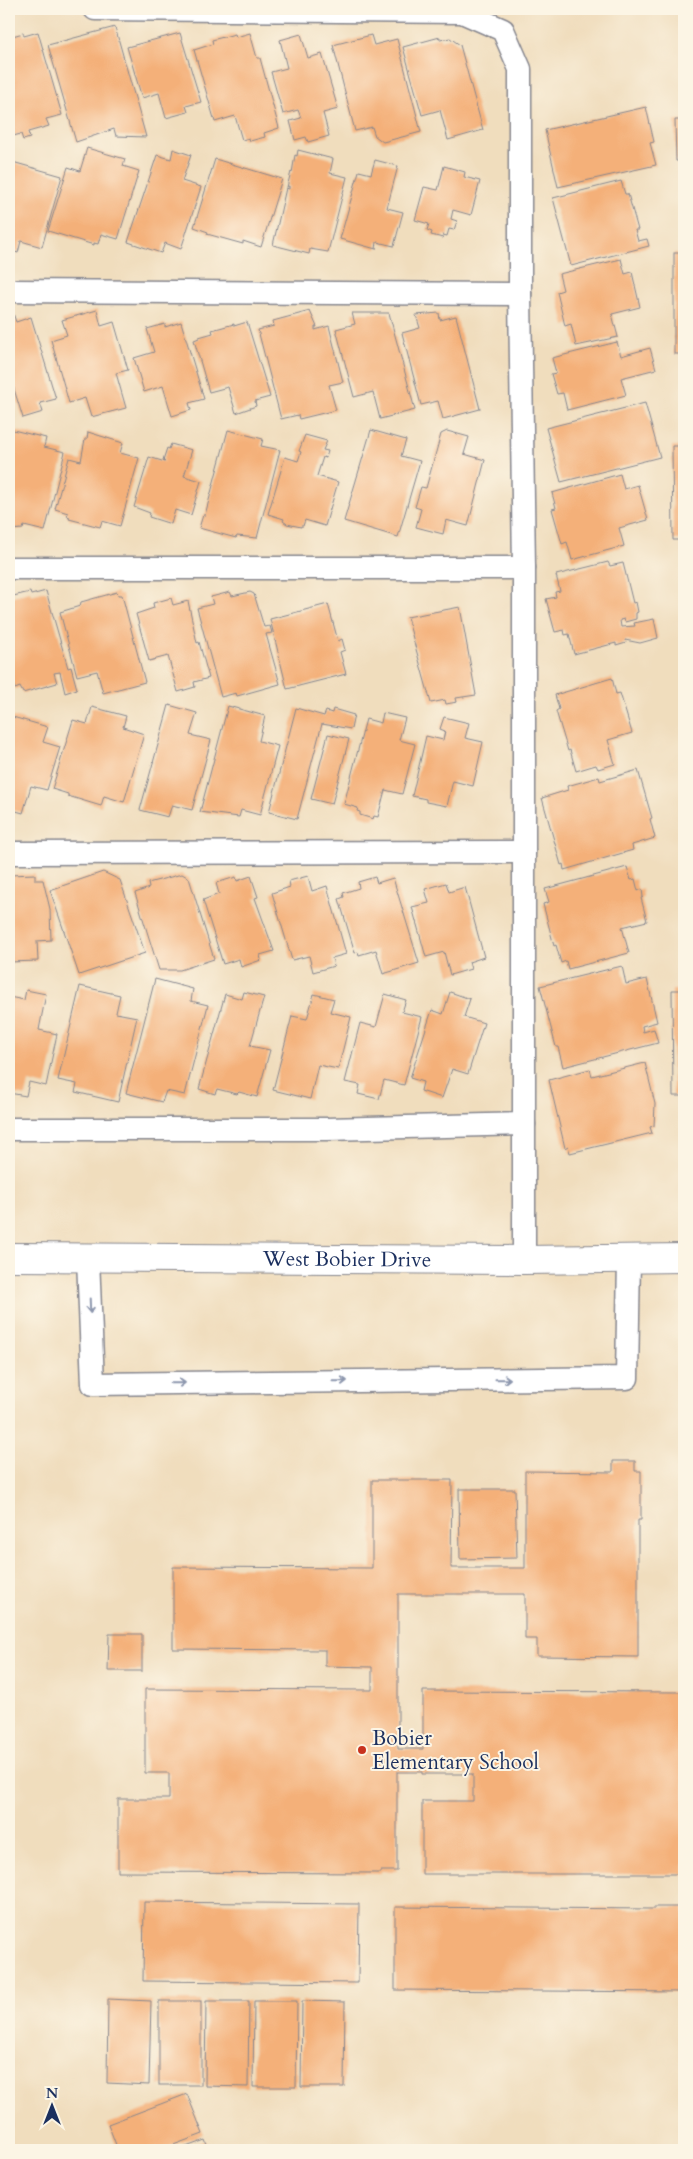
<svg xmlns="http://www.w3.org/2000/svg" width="693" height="2159" viewBox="0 0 693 2159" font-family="Cardo,serif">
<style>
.building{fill:#f4b079}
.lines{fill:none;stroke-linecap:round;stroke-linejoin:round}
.lane-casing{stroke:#86868e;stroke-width:25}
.primary-casing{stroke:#86868e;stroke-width:30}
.lane{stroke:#fff;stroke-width:22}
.primary{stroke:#fff;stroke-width:28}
.oneway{stroke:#8d97ae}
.poi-dot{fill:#c8321e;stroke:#fcf5e5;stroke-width:2}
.labels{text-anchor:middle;stroke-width:4;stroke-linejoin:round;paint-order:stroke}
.street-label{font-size:21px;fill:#1b2f5e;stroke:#fcf5e5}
.poi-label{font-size:21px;fill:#1b2f5e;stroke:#fcf5e5;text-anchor:start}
</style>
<rect width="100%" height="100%" fill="#fcf5e5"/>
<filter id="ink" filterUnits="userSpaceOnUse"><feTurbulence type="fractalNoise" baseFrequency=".02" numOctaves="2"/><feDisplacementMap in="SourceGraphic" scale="10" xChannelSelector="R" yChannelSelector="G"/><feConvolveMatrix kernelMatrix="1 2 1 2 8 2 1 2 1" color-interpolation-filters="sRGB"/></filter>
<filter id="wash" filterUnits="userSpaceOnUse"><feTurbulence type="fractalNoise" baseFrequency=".0096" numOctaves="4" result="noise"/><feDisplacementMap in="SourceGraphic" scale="20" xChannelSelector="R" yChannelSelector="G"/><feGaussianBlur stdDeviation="1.12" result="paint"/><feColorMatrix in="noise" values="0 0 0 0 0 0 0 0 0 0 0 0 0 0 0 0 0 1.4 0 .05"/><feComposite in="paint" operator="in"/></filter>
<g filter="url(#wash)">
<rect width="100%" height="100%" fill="#f0ddbd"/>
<g id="blocks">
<g class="building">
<path d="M115,27L146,137L116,136L114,129L76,142L48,45Z"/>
<path d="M38,32L62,115L46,119L49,126L28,132L30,138L23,140L21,134L13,136L9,120V37L23,33L24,36Z"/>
<path d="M180,33L201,102L186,106L188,112L166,118L159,93L142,98L127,47Z"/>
<path d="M250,33L257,58H260L279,128L264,133L265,137L250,141L249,138L242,140L235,116L215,122L194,50L213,44L212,40L235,34L236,37Z"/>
<path d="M301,34L308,58L322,54L338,109L323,113L329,136L308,142L306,137L295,140L290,121L301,118L298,110L283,114L271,72L287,68L280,40Z"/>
<path d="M371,35L374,45L397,39L421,132L383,142L375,136L372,127L355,131L333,45Z"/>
<path d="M440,37V40L450,38L460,45L483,130L448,140L440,110L422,115L403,47Z"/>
<path d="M646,107L654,142L650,143L656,165L558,187L545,130Z"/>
<path d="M675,120H684V161H676Z"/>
<path d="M87,148L125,159L123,166L139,171L118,239L101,234L98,244L94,243V245L48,231L68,167L80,171Z"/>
<path d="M173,149L191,155L182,181L201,187L181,249L165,243L161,253L128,242L157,155L171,159Z"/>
<path d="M298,150L333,159L330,173L347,177L328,252L310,249L309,254L273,245L286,188L289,189V186L287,187L291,172L292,173L295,155L297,156Z"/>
<path d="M215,159L282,179L261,247L243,241V244L207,234L208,232L194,227Z"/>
<path d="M375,160L398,166L387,208L403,212L394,246L377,242L376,249L340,239L359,171L371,174Z"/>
<path d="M9,161L62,176L42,247L21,241L18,253L9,250Z"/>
<path d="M444,166L465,172L464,177L480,181L471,215L453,210L451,219L457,221L454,230L449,229L447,236L443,235V238L431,235L432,232L427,230L429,224L415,220L424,187L438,190Z"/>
<path d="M621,181L625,194H628L638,230H635L638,241L647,239L649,246L571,266L553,198Z"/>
<rect x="674" y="253" width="10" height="101"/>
<path d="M621,259L625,274L632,272L640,307L612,314L618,337L576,346L571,324L565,326L557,292L563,290L559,274Z"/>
<path d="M97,310L101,326L114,322L128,370L116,373L126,408L91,417L85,398L69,403L51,340L67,335L62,320Z"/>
<path d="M310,311L317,327H315V330L329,326L343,382L329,385L336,410L299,419L298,415L281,419L258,330L274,326L273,321Z"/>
<path d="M13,313L16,322L31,317L56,399L40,403L43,412L23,418L13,386L9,388V315Z"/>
<path d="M352,313H389L415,410L380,419L373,392L354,397L336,329L355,324Z"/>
<path d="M439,313L440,320L456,316L480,409L443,419L438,401L421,405L402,333L420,328L416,315Z"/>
<path d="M181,322L204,399L189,403L191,410L172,416L163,386L144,392L134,358L154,352L147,329L165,324V327Z"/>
<path d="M247,322L270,397L255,401L256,406L236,413L228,387L209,392L194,340L199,338V337L213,333L212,330L234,324V326Z"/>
<path d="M617,342L621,356L650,348L656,369L621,378L626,395L567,410L563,393L557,394L551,374L556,373L552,358Z"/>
<path d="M645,403L660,457L561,482L546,428Z"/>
<path d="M9,429L46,438L44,447L65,452L45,531L24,526L23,529L9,530Z"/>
<path d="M228,430L263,439L261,446L280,450L257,538L237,536L236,538L199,528L203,515H205Z"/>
<path d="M371,430L406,440L401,456L420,461L398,537L344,521Z"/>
<path d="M447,431L469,437L464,454L485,460L468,526L446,520L443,534L416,527L421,509L415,507L421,487L426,488L441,434Z"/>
<path d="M88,432L123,443L120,453L139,458L120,526L102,521L100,527L69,519L70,517L67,516L68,513L55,509L69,458L81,461L85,439H87Z"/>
<path d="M305,435L327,441L323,450L328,451L326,458L323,457L317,476L338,482L325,526L305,520L303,526H301V527L287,524L283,521L284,519L268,514L285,457L298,461L301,452L299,451Z"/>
<path d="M171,444L192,450L184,476L201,481L191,515L175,510L171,524L149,517L150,513L134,507L149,457L165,462L163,460L167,448L169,449Z"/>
<path d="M672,446H684V540H673Z"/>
<path d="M620,474L624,489L638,485L648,520L619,528L624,546L572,560L567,542L562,544L552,509L556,508L552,493Z"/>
<path d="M608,562L610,566L623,563L633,603L636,602L638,612L636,613V619L625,622L624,619L620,620L621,627L635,626L634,623L654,619L658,638L640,643L625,640L626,643L616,646V643L574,654L569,634L565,635L564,630L555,632L546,599L556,597L555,592L560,591L556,575Z"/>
<path d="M46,591L68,668L71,667L77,689L65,693L60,672L54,673L57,683L23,693L20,687L15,689L9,672V597L30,592L31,595Z"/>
<path d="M117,592L118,595H122L145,682L103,693L97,671L77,676L60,612L80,606L81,602Z"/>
<path d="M230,592L232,596L250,592L254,594L264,627L270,626L272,633L266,634L280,684L237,696L236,693L221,697L197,608L213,604L211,597Z"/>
<path d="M171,598L173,605L188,601L197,643L199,642L209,678L194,682L195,687L178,692L168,656L149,661L136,614L154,608L153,603Z"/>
<path d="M328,604L338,641L342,639L345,650L340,652L346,674L287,689L270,619Z"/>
<path d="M460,607L476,695L456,698L457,702L446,704L445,700L431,703L407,617Z"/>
<path d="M612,678L616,694L620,693L632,733L608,740L615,764L598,769L596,765L576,771L570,750L568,751L556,711L559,709L555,695Z"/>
<path d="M169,705L197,713L190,735L211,740L192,810L172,805L168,817L140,810Z"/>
<path d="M228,706L265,716L259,741L278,746L260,815L241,810L239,817L200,812Z"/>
<path d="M92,707L126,716L123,727L144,734L124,802L104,796L101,806L68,796V794L52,789L73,720L87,724Z"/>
<path d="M296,708L324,716L326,711L332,713L333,709L354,715L351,729L322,724L297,819L269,812Z"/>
<path d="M383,713L405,718L399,740L415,744L402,794L385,790L378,817L374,816L373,819L360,815V812L357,811L358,808L344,804L366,719L381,723Z"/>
<path d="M9,716L48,727L43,742L60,747L47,790L31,786L23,813L9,809Z"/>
<path d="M444,717L469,723L465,738L483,742L473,786L453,781L447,806L426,802V799L412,796L426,736L443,740L445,731L440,729Z"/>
<path d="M328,734L349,739L332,804L311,799Z"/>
<path d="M638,770L652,818L650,819L655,838L632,845L633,850L564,870L563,864L561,865L542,798L568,790L567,786L599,777L600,781Z"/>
<path d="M627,867L631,880L635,879L638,891L642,889L643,897L641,898L647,921L622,927L629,953L568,969L566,961L561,963L556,945L554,946L543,904L549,902L545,889Z"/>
<path d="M103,872L120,880L145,953L79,975L50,890Z"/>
<path d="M35,874V880H43L50,909L51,940L37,941L38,961L9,962V875Z"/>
<path d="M182,874L189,878L214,959L180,970H159L135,893L149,888L148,883Z"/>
<path d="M251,876L258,897L255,898L274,951L260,955L261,960L241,967L239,959L223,964L203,900L219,894L216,883L236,877L237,881Z"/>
<path d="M308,876L312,891L327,886L346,954L332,958L334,966L313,972L309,956L292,960L272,893L290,887L289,881Z"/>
<path d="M375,877L377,883L393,878L419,963L383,974L376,950L359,955L358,952L355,953L339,899L344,897L343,893L359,888L358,882Z"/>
<path d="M446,883L449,892L465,887L484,957L469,962L471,969L450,975L444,952L426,957L412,907L429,903L425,889Z"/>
<path d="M622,966L626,984L647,979L657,1022L642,1026L643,1032L654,1029L658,1043L563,1067L558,1047H556L540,986Z"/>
<path d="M155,979L193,989L191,1001L208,1005L185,1095L166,1091L162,1102L126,1093Z"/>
<path d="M80,986L120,995L116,1013L137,1017L118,1102L75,1092L77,1084L58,1080Z"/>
<path d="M26,990L46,994L39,1030L57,1034L46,1086L29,1082L26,1096L9,1093V997L24,1000Z"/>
<path d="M672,990H684V1096H673Z"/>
<path d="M244,992L264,997L250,1046L270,1050L257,1097L239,1092L237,1094L217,1089L215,1094L199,1089L225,994L242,999Z"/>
<path d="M450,992L470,999L464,1017L484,1023L468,1074L452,1069L442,1098L421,1091L423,1082L410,1078L432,1010L443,1014Z"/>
<path d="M314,994L334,999L330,1012L351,1017L338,1069L318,1065L310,1099L273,1090L292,1016L307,1019Z"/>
<path d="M385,994L406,1000L402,1012L422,1017L404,1085L384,1080L379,1099L358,1094L360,1085L345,1082L360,1023L376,1027Z"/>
<path d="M645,1063L655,1104L654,1126L650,1127L652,1133L570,1153L568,1146L565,1148L549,1080L590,1069L592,1076Z"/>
<path d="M613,1461H635V1471H641V1520H638V1657L537,1656V1639H525V1594H398V1749H423V1691L684,1692V1874H422V1801H473V1774H422V1772H397V1871H381V1873L118,1872V1799H169V1773H145V1689L372,1690V1667L325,1666V1650L173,1649V1567L372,1568V1480H452L451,1568H525V1471L613,1472Z"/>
<path d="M459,1489H515L517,1558L460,1559Z"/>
<path d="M109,1634H142V1671H108Z"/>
<path d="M144,1902L359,1904L358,1983L143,1981Z"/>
<path d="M395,1907L654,1909V1907H684V1992L395,1990Z"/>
<path d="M108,1999L151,2001L149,2085L107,2083Z"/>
<rect x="159" y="2001" width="42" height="84"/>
<path d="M206,2001H249L248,2087L205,2086Z"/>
<path d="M254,2001H297L296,2087H253Z"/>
<path d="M302,2001L345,2002L344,2087H301Z"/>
<path d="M187,2094L203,2134L160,2150H118L108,2124Z"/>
<path d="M9,2105H12L13,2127H9Z"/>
<path d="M205,2140L209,2150H178Z"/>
</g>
</g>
</g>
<g filter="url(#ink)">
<use href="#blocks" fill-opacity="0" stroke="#86868e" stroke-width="1"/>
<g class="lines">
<defs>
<g id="lane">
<path d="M95,9L462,12L503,30L520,69V294L524,568V1260"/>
<path d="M9,291L520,294"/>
<path d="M9,568H524"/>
<path d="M9,853L524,852"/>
<path d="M9,1129H327L524,1124"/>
<path d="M88,1258L93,1384L627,1378L629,1258"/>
</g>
<g id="primary">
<path id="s1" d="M9,1257L524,1260L684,1258"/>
</g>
</defs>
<use href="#lane" class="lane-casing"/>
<use href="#primary" class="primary-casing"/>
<use href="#lane" class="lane"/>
<use href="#primary" class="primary"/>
</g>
<defs><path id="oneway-shaft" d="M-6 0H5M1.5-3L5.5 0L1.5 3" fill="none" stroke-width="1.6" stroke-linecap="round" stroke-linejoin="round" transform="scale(1.25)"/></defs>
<g class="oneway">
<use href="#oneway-shaft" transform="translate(90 1306) rotate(88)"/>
<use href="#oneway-shaft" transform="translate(503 1379) rotate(-1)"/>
<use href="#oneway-shaft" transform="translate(340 1381) rotate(-1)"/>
<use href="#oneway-shaft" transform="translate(178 1383) rotate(-1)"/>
</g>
</g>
<circle class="poi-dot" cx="362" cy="1750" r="5"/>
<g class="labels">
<g class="street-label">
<text dy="7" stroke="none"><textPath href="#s1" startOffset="338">West Bobier Drive</textPath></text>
</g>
<g class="poi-label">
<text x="372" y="1745">Bobier<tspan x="372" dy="24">Elementary School</tspan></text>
</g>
</g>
<rect width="693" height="2159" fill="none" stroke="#fcf5e5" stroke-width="30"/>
<g transform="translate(52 2106)" stroke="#fcf5e5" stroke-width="4" paint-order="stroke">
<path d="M0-4L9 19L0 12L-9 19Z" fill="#1b2f5e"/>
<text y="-8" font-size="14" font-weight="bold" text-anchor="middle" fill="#1b2f5e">N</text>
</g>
</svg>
